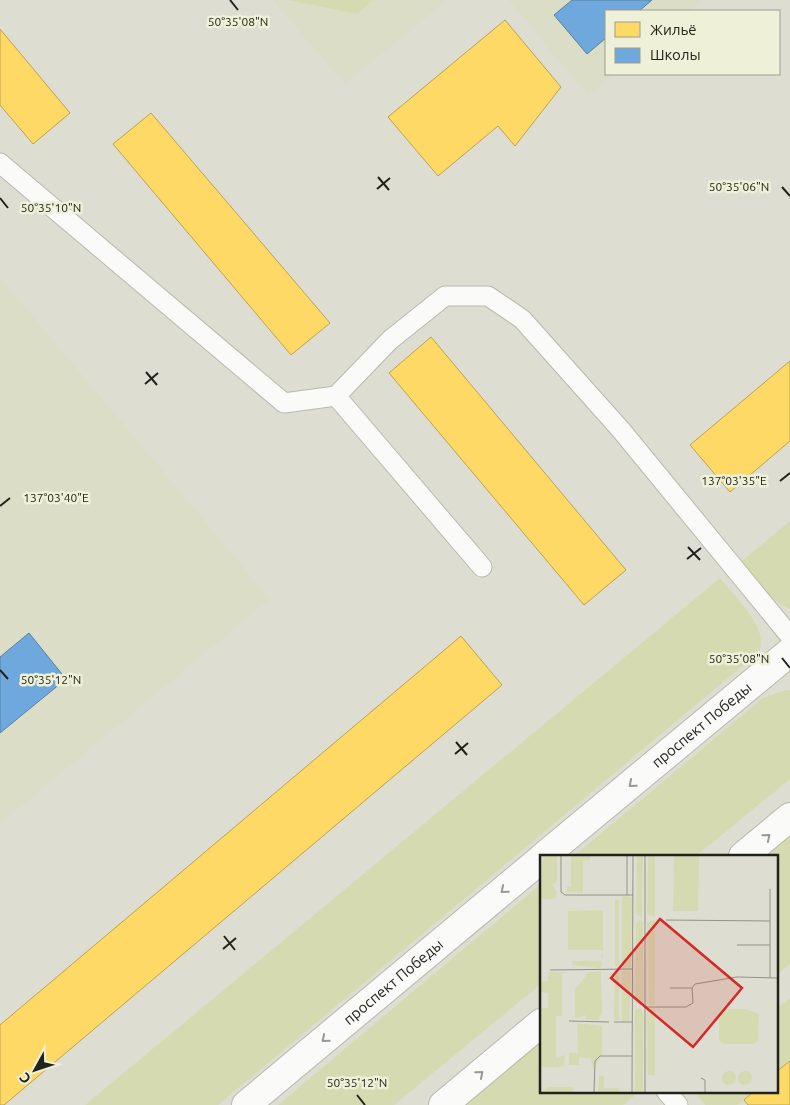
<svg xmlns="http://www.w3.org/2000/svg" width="790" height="1105" viewBox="0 0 790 1105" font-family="Ubuntu,sans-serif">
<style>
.built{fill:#dbddc6}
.green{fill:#d6dab1}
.homes{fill:#ffd966;stroke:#bca24f}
.schools{fill:#6fa8dc;stroke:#5880a2}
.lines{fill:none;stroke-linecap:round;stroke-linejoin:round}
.service-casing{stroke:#b8b9ae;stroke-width:21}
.secondary-casing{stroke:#b8b9ae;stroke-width:30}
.service{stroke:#fafaf8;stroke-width:19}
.secondary{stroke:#fafaf8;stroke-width:28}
.oneway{stroke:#989994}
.ticks{fill:none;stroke:#212219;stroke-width:2}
.labels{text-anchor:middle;stroke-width:5;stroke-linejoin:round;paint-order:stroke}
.street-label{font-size:15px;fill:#212219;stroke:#eef1d8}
.inset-road{fill:none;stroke:#929387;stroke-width:1}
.view{fill:#d62828;fill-opacity:0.15;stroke:#d62828;stroke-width:2.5}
.inset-edge{fill:none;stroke:#212219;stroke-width:2.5}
.ticks-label{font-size:12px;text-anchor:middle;fill:#212219;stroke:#eef1d8;stroke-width:5;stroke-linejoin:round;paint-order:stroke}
</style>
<rect width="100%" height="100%" fill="#ddded1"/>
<g class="built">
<path d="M273,0H447L345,84Z"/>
<path d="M509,0H703L689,11H606V74H614L588,96Z"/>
<path d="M0,277L270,599L0,824Z"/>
</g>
<g class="green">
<path d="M288,0H373L357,14Z"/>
<path d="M790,521V609C770,601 756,577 742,561Z"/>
<path d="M720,578C735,597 770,629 759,652L218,1105H85Z"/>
<path d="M785,690H790V779L696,856H574L763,698Z"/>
<path d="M790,827V964L776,976V856H755Z"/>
<path d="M541,884V984L394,1105H278Z"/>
<path d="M790,998V1061L776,1072V1009Z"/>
<path d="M541,1034V1091H640L623,1105H455Z"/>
<path d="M694,1091H754L737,1105H705Z"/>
</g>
<g class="homes">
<path d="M505,20L561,87L515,146L498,126L438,176L388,117Z"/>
<path d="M0,29L70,113L33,144L0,105Z"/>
<path d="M151,113L330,323L291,355L113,144Z"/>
<path d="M431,337L626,570L584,605L389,373Z"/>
<path d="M790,361V441L730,492L690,445Z"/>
<path d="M461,636L502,685L4,1105H0V1025Z"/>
<path d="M790,1061V1105H748L744,1100L754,1091H776V1072Z"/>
</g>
<g class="schools">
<path d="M572,0H652L639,11H606V38L587,54L554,15Z"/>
<path d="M29,633L66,679L0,733V657Z"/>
</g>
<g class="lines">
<defs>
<g id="service">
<path d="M0,163L284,403L336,396"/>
<path d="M482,567L336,396L390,340L445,296H488L522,319L621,430L790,636"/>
<path d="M666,1091L678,1105"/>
</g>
<g id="secondary">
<path id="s1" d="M544,856L790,652"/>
<path d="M743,856L790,817"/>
<path id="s2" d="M246,1105L541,859"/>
<path d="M443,1105L541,1023"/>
</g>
</defs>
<use href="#service" class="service-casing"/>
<use href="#secondary" class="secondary-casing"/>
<use href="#service" class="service"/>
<use href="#secondary" class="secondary"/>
</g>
<defs><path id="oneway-chevron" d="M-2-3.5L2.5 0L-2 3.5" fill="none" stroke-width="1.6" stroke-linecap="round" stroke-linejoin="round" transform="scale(1.25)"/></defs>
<g class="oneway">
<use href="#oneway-chevron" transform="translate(632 784) rotate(140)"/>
<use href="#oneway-chevron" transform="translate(767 837) rotate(-40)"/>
<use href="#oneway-chevron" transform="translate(504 890) rotate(140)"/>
<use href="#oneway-chevron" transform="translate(325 1039) rotate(140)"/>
<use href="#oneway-chevron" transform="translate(480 1074) rotate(-40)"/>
</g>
<path class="ticks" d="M230,0L238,10M378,177L389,190M782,187L790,196M377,189L390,178M0,198L8,208M146,372L157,385M145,384L158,373M780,481L790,473M0,506L10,498M688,547L700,560M687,559L701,548M782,658L790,668M0,670L8,679M456,742L467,755M455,754L468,743M224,936L235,950M223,949L236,938M357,1095L365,1105"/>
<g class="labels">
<g class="street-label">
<text dy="5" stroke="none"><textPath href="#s1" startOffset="205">проспект Победы</textPath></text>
<text dy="5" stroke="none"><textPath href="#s2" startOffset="192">проспект Победы</textPath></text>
</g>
</g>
<g transform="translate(540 855)">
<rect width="238" height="238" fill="#ddded1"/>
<path d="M3,0H17V27L12,29L17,38L15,44H0ZM31,0H50V5L43,6V38L27,37V31H31ZM103,0L102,61L101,62L96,59L97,1ZM108,0H115V62L107,59ZM134,1H159L158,56H133ZM82,41L92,42L91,112L82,113ZM75,44L79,45V111H75ZM63,55V95H28V56ZM100,65L103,67V146L100,150L95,148L96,68ZM115,65V150H109L107,67ZM61,99H63L61,113L32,110V106H62ZM61,116L62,157L58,165H46V160L35,164V135L49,117ZM82,116H91L89,166H82ZM8,117H28L22,119V161H16V203L25,200L24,211L18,212H0V153H8V138L0,137V126H8ZM75,117H79V165H74ZM100,153L103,157V237H95V156ZM115,153V221L108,220L107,155ZM184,154H207L219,159L218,185L214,189H183L179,185V159ZM37,168L62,171V200L52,214L51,203H39V210H29V198H38ZM182 223a7 7 0 1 1 14 0a7 7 0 1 1-14 0ZM198 223a7 7 0 1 1 14 0a7 7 0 1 1-14 0ZM59,221H64V233H79V237H58ZM7,232H33V237H2Z" fill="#d6dab1"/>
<path class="inset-road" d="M21,0V37L25,40H93M105,0V237M230,34V123M87,40V0M126,65L230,66M197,90H230M10,115L93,114M152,133L155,129L197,122L238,123M105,152H146L153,148L152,133H130M29,166L69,167M74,167H92M161,223L165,225V237M54,237L55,206L60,201H92M92,237L93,0"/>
<path class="view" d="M120,64L202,133L153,192L71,123Z"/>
<rect width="238" height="238" class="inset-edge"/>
</g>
<g class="ticks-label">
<text x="238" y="26">50°35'08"N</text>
<text x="739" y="191">50°35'06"N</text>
<text x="51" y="212">50°35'10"N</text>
<text x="734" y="485">137°03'35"E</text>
<text x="56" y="502">137°03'40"E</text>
<text x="739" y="663">50°35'08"N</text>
<text x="51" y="684">50°35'12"N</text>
<text x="357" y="1087">50°35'12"N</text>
</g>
<rect x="605" y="10" width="175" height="65" fill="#eef1d8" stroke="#9c9e8c"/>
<rect x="615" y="22" width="25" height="15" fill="#ffd966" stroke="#9c9e8c"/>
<text x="650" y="35" font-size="15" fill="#212219">Жильё</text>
<rect x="615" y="48" width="25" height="15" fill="#6fa8dc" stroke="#9c9e8c"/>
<text x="650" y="60" font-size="15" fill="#212219">Школы</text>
<g transform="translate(35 1070) rotate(230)" stroke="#eef1d8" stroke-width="4" paint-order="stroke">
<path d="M0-4L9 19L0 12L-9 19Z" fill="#212219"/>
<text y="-8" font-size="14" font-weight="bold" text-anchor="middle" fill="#212219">С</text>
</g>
</svg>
